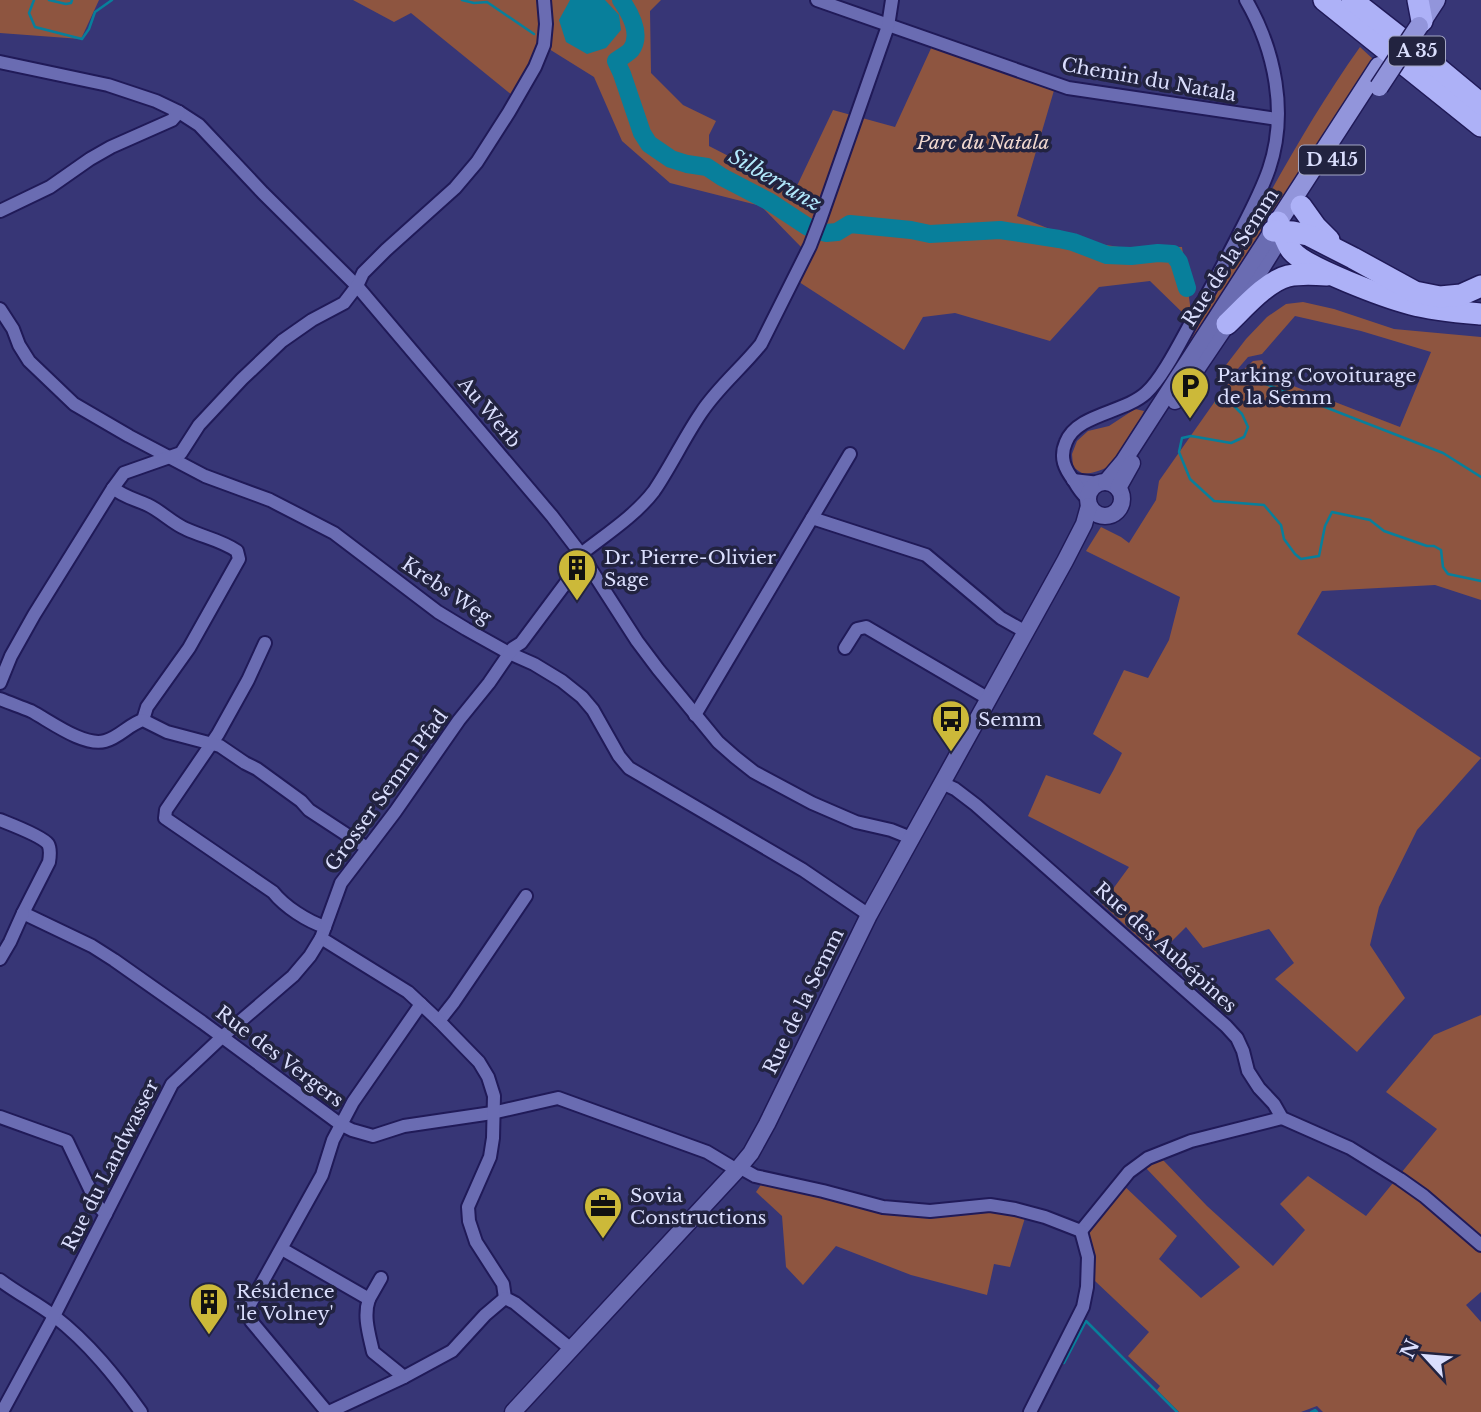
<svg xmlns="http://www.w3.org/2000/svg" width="1481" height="1412" viewBox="0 0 1481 1412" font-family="'Libre Baskerville',serif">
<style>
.green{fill:#8e5540}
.water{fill:#087f9b}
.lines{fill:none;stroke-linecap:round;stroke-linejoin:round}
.stream{stroke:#087f9b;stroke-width:2.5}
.river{stroke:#087f9b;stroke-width:18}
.minor-casing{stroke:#201a58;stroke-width:16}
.secondary-casing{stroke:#201a58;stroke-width:19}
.primary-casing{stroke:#201a58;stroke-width:21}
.motorway-casing{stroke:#201a58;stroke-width:24}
.minor{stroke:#6a6cb2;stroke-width:12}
.secondary{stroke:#6a6cb2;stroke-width:16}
.primary{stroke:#9295db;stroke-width:18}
.motorway{stroke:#adb1f7;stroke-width:21}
.primary-bridge-casing{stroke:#201a58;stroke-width:21;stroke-linecap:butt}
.primary-bridge{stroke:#9295db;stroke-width:18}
.labels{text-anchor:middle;stroke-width:7;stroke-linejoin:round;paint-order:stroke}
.shield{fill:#222340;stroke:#a3a6c4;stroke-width:2}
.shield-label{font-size:18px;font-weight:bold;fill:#dadefd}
.street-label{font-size:19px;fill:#dadefd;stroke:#222340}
.park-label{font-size:19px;font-style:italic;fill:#f1d8cf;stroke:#222340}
.poi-label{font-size:19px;fill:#dadefd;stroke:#222340;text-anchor:start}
.water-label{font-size:21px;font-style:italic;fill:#b2e9fc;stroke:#222340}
</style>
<rect width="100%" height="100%" fill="#373676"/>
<g class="green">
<path d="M0,0H99L81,39L0,33Z"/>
<path d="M353,0H661L650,11L651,73L683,105L716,121L709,135V146L795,190L833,110L895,127L933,44L1055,87L1017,216L1080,241L1119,247H1182L1191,312L1187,317L1150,281L1099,287L1050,341L955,313L923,317L904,350L796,280L802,248L761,206L670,183L622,141L594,77L541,44L512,95L411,13L394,22Z"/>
<path d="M1360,47L1374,60L1245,256L1190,344L1188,342C1244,243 1294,140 1360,47Z"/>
<path d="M1303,302L1334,309L1394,329L1481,337V600L1435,585L1322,591L1297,634L1481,758L1417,830L1379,907L1370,945L1405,998L1357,1052L1275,979L1294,963L1269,929L1203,948L1186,927L1158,955L1102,904L1129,867L1028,816L1046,775L1100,794L1113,771L1122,753L1093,734L1124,670L1148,678L1169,640L1180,597L1086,551L1101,527L1121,537L1129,543L1156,500L1159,481L1225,387L1253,361L1262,360L1268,374L1283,382L1400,427L1431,352L1361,331L1295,316L1262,354L1248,357L1224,385L1216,378L1246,339L1267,317L1286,304Z"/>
<path d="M1135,409L1144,411C1140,421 1134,427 1129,436C1125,442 1124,451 1119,457C1111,468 1096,473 1083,474L1073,467L1072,454L1077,441L1088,431L1109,426Z"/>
<path d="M1481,1015V1292L1466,1305L1481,1322V1412H1323L1317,1406L1301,1412H1179L1157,1390L1160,1386L1128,1356L1149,1332L1095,1281L1085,1229L1120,1182L1177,1236L1159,1259L1201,1298L1240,1267L1145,1167L1163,1160L1207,1206L1273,1266L1305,1230L1280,1204L1308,1176L1366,1216L1437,1129L1386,1092L1434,1035Z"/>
<path d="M769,1173L860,1197L928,1204L1006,1203L1028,1208L1010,1267L994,1264L987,1295L911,1275L836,1246L803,1285L786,1267L782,1216L756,1192Z"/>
</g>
<path class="water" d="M570,0H605L619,15L621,30L606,48L587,54L566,42L559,20Z"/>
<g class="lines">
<g class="stream">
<path d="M34,0L29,13L35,27L82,39L89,29L95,12L112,0"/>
<path d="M49,0L66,4L71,3L72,0"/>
<path d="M462,0L474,3L487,2L534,34"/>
<path d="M1240,374L1443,453L1481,477"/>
<path d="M1216,403H1231L1242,414L1248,427L1244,437L1231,443L1191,436L1182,438L1179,452L1190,479L1214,501L1264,505L1281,525L1284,539L1295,554L1301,559L1319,556L1325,526L1332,512L1370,520L1384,531L1427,546H1434L1441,550L1443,567L1448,574L1481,581"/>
<path d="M1060,1362L1064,1363L1086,1321L1177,1412"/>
<path d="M1311,1412L1315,1410L1317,1412"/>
</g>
<path class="river" d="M621,0C630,13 642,35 631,50C627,54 620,58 616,61L622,74L642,133L649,144L671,159L687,164L707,167L722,177L770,202L808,227L826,233L837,232L850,224L911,230L930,234L1000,230L1059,239L1073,242L1107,255L1131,256L1158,253L1173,254L1179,262L1187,288"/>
<defs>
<g id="minor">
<path d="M817,0L1068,88L1277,119"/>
<path d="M0,62L108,85L156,101L179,112L199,125L263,193L357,286L552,516L581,554L637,641L658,669L718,742L735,757L754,772L812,803L856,822L891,830L911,838"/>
<path d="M0,211L50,187L90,159L111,147L172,120L179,112"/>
<path d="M0,309L13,329L19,345L29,361L74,404L129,436L205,476L270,500L334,533L438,612L466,629L509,653L534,664L562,681L582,697L593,710L619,756L629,768L803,870L869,915"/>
<path d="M1073,480L1099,483"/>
<path d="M113,488C124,497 135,499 148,505C161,511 172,523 186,529C203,537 221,540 237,551L239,559L189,648L147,707L143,720"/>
<path d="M1087,498C1081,493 1078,488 1074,481C1065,469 1059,458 1066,442C1077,414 1124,413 1146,393C1164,377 1184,334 1197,312C1211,289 1223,265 1235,242C1247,218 1260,195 1269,169C1288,113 1275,50 1246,0"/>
<path d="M812,518L926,555L1001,618L1026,632"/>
<path d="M581,554C605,535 635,516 654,491C671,466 684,438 701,413C718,387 742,368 761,344L810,246L820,220L888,26L892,0"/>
<path d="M265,643L248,680L218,734L166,810L165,818L273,892C285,907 307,921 325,927"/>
<path d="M845,648L857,629L866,627L989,699"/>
<path d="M0,683L11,656L34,615L113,488L124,473L181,453L199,425L242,379L282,341L312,320L344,303L357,286L363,273L386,250L455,188L477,162L509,112L535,67L544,45L546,24L544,0"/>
<path d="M0,699C10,703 21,707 31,711C50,721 84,747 105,741C120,737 129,724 143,720L167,732L220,746L245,763L257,769L301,801L309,810L367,848"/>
<path d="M695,715L850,454"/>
<path d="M942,783L955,789L976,805L1226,1026L1237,1038L1243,1051L1248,1071L1259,1088L1274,1104L1282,1118L1350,1148L1400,1179L1424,1196L1481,1245"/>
<path d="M0,820C10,824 42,836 48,844C51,849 50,856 49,862L23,913L92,946L114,960L202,1022L340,1124L352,1130L373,1136L404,1126L492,1113L558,1098L707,1152L737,1170"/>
<path d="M0,959L10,942L23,913"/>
<path d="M439,1021L454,1002L526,896"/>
<path d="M0,1117L67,1141L98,1206L106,1214"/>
<path d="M739,1167L755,1176L823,1191L883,1207L930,1211L990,1205L1015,1209L1045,1217L1081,1231L1129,1172L1148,1158L1191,1141L1282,1118"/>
<path d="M282,1249L369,1299C363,1316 369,1334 373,1352L404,1377"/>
<path d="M0,1280C17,1293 37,1303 54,1316C89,1343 116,1377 141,1412"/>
<path d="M369,1299L381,1278"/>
<path d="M571,1349L515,1303L505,1298L503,1284L476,1242L469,1221L468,1207L490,1157L493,1138L494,1096L488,1077L479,1062L439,1021L408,992L321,938L341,883L395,812L459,720L489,683L513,648L521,643L577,568L585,560"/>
<path d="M2,1412L54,1316L172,1084L222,1037L293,976L310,956L321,938"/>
<path d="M327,1412L251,1321L248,1308L322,1175L333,1140L353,1102L421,1004"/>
<path d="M329,1412L404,1377L452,1351L485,1315L505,1298"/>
<path d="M1030,1412L1083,1307L1087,1287L1088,1257L1081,1231"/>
</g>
<g id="secondary">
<path d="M1175,401L1227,324L1284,232"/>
<circle cx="1105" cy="499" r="17"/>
<path d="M1106,482L1123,462L1278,222"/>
<path d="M1118,488L1132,463"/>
<path d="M513,1412L737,1170L751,1153L767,1124L869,915L1065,561L1084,524L1089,506"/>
</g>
<g id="primary">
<path d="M1419,26L1436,0"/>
<path d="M1278,222L1379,66"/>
</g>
<g id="motorway">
<path d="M1324,0L1481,126"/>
<path d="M1352,0L1421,54L1481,104"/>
<path d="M1418,0L1422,21"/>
<path d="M1301,206L1316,227L1329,240"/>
<path d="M1278,222C1283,231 1286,244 1292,251C1306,268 1387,298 1411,304C1433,310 1458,312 1481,314"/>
<path d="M1273,231L1293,232L1308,235L1353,258L1415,292L1440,297L1461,295L1481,286"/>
<path d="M1227,324C1243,309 1267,281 1288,276C1301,273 1314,274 1327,275"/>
</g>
</defs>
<use href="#minor" class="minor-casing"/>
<use href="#secondary" class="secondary-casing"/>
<use href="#primary" class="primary-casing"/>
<use href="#motorway" class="motorway-casing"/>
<use href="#minor" class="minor"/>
<use href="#secondary" class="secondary"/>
<use href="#primary" class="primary"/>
<use href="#motorway" class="motorway"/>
<defs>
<path id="primary-bridge" d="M1379,87L1419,26"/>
</defs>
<use href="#primary-bridge" class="primary-bridge-casing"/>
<use href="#primary-bridge" class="primary-bridge"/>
</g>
<defs>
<symbol id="parking-pin" viewBox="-11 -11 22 30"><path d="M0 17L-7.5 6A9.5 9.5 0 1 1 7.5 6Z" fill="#ccb939" stroke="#222340"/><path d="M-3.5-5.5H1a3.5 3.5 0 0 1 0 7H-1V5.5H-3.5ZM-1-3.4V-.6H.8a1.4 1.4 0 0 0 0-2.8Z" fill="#111"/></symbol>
<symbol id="building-pin" viewBox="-11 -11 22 30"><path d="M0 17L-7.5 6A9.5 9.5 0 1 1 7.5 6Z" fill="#ccb939" stroke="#222340"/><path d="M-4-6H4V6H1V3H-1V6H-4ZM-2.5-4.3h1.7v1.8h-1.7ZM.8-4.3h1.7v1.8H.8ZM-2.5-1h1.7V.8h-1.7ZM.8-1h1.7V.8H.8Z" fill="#111"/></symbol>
<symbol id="bus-pin" viewBox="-11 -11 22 30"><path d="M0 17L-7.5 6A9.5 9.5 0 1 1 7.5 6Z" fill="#ccb939" stroke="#222340"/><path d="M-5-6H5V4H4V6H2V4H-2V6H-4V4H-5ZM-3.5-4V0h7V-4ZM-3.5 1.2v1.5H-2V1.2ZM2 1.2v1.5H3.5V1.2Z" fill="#111"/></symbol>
<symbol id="office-pin" viewBox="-11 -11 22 30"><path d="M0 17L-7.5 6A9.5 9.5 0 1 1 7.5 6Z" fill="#ccb939" stroke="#222340"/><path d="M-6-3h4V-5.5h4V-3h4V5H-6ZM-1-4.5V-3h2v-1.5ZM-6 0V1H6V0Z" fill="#111"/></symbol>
</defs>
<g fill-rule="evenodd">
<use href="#parking-pin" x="1168" y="364" width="44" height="60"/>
<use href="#building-pin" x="555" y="546" width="44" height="60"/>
<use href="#bus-pin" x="929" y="697" width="44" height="60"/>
<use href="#office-pin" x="581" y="1184" width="44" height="60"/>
<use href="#building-pin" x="187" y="1280" width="44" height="60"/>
</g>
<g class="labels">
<g class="shield">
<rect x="1389" y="36.5" width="56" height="29" rx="5"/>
<rect x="1299" y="145.5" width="66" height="29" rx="5"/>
</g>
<g class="shield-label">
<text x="1417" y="57">A 35</text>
<text x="1332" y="166">D 415</text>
</g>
<g class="street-label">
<text transform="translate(1149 79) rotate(10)" y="7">Chemin du Natala</text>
<text transform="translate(1230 257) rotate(-57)" y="7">Rue de la Semm</text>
<text transform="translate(490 412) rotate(50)" y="7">Au Werb</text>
<text transform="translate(447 590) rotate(34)" y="7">Krebs Weg</text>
<text transform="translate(386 790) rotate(-54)" y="7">Grosser Semm Pfad</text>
<text transform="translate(1166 947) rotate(42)" y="7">Rue des Aubépines</text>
<text transform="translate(803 1001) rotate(-64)" y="7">Rue de la Semm</text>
<text transform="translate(280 1056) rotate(37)" y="7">Rue des Vergers</text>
<text transform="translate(110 1165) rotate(-63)" y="7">Rue du Landwasser</text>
</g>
<g class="park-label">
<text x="983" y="149">Parc du Natala</text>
</g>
<g class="poi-label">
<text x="1217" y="382">Parking Covoiturage<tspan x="1217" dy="22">de la Semm</tspan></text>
<text x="604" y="564">Dr. Pierre-Olivier<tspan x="604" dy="22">Sage</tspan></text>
<text x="978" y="726">Semm</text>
<text x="630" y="1202">Sovia<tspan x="630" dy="22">Constructions</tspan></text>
<text x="236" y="1298">Résidence<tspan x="236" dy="22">'le Volney'</tspan></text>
</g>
<g class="water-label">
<text transform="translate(775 180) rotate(30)" y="7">Silberrunz</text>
</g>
</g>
<g transform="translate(1425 1356) rotate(296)" stroke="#222340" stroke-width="5" paint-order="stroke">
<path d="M0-5L12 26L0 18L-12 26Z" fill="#dadefd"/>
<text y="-10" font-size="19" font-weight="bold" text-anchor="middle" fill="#dadefd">N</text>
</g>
</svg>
